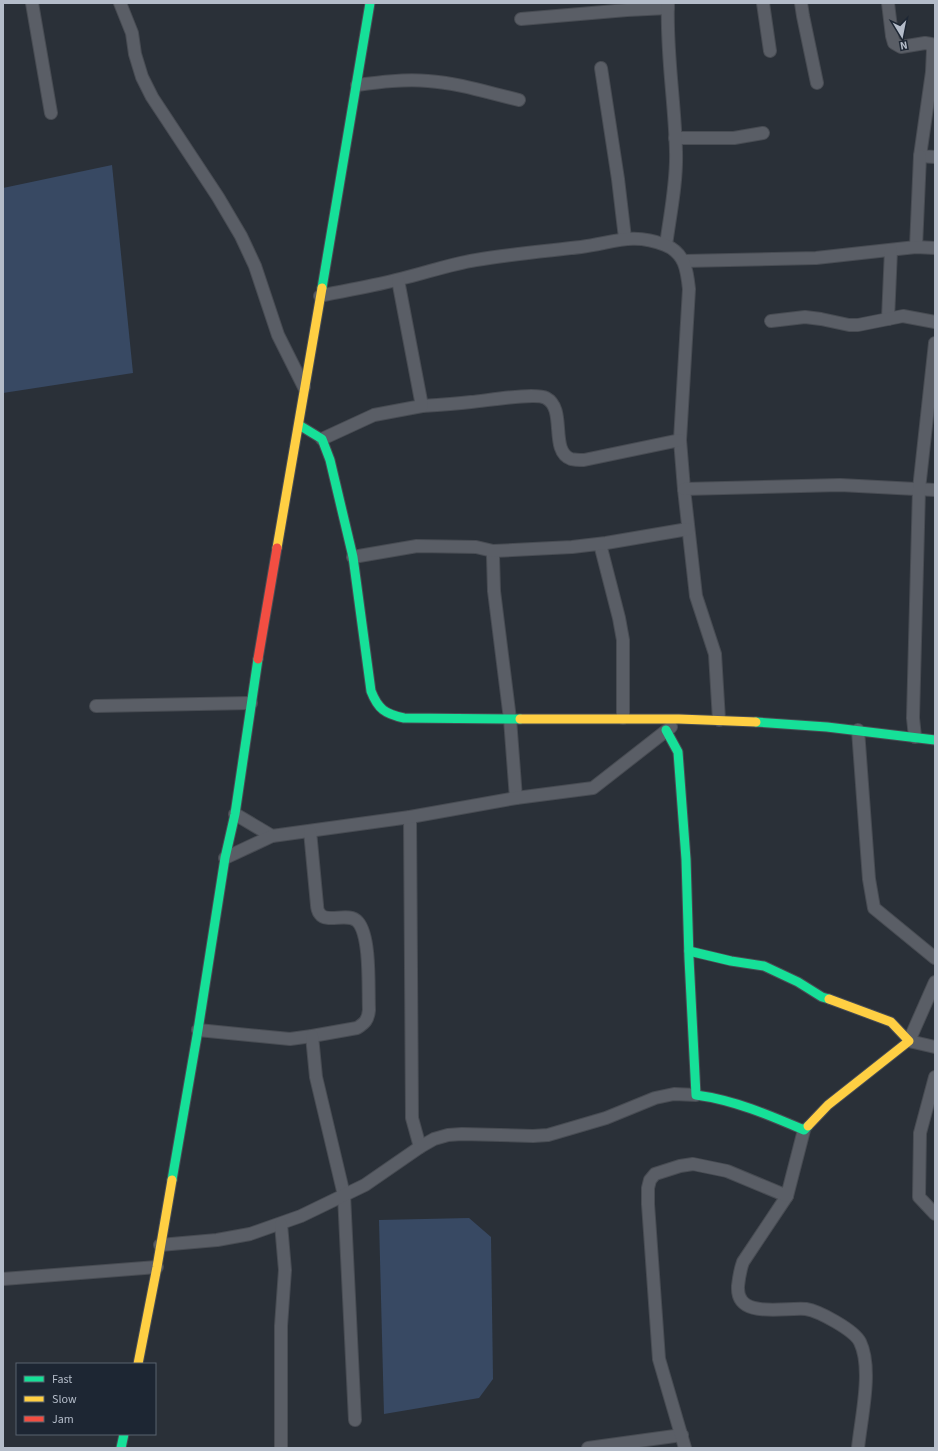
<svg xmlns="http://www.w3.org/2000/svg" width="938" height="1451" viewBox="0 0 938 1451" font-family="'Source Sans 3',sans-serif">
<style>
.water{fill:#384963}
.lines{fill:none;stroke-linecap:round;stroke-linejoin:round}
.street-casing{stroke:#484c53;stroke-width:14}
.fast-casing{stroke:#484c53;stroke-width:11}
.slow-casing{stroke:#484c53;stroke-width:11}
.jam-casing{stroke:#484c53;stroke-width:11}
.street{stroke:#5a5e66;stroke-width:12}
.fast{stroke:#16e098;stroke-width:9}
.slow{stroke:#ffcf43;stroke-width:9}
.jam{stroke:#f24e42;stroke-width:9}
</style>
<rect width="100%" height="100%" fill="#2a3038"/>
<g class="water">
<path d="M112,165L133,373L3,393V188Z"/>
<path d="M469,1218L491,1237L493,1379L479,1398L384,1414L379,1220Z"/>
</g>
<g class="lines">
<defs>
<g id="street">
<path d="M32,3L51,113"/>
<path d="M120,3L132,33L135,54L142,77L152,97L218,197L241,236L255,266L278,335L304,387"/>
<path d="M763,3L770,51"/>
<path d="M801,3L803,16L817,83"/>
<path d="M888,3L892,36L894,43L901,47L925,43L931,44L933,50L932,72L920,156L935,157"/>
<path d="M521,19L627,10L668,8"/>
<path d="M601,68L618,179L625,238"/>
<path d="M357,85C380,82 404,79 428,81C459,83 489,93 519,100"/>
<path d="M675,138H734L763,133"/>
<path d="M666,245C670,215 677,182 676,152C675,102 666,53 668,3"/>
<path d="M916,247L920,156"/>
<path d="M684,261L816,258L916,247L935,248"/>
<path d="M320,296C347,290 374,286 400,279C426,273 450,264 476,260C511,254 547,251 581,247C613,243 632,232 665,245C685,253 687,270 689,289L680,440L684,489L696,596L715,654L719,720"/>
<path d="M888,319L891,250"/>
<path d="M771,321L805,317L821,319L849,325H858L903,316L935,322"/>
<path d="M422,406C438,405 454,404 471,402C485,401 535,392 546,398C567,409 549,451 571,459C575,460 580,460 584,460L680,440"/>
<path d="M322,439L374,415L422,406L398,280"/>
<path d="M684,489L840,485L935,490"/>
<path d="M600,544L619,618L623,640V718"/>
<path d="M493,551V556L494,591L510,719L516,798"/>
<path d="M353,557L417,546L476,547L493,551L572,547L606,543L688,529"/>
<path d="M96,706L251,703"/>
<path d="M858,730L869,879L874,908L935,958"/>
<path d="M915,737L913,718L919,489L935,343"/>
<path d="M235,814L272,836"/>
<path d="M410,817L412,1118L420,1147"/>
<path d="M225,858L272,836L410,817L516,798L593,788L671,727"/>
<path d="M935,982L909,1041L935,1047"/>
<path d="M198,1030L290,1039L312,1036L357,1028C365,1023 368,1020 369,1010C368,989 371,937 358,922C349,911 327,924 320,914C318,912 317,907 317,905L310,831"/>
<path d="M312,1036L316,1077L344,1195L355,1420"/>
<path d="M935,1077L920,1133L919,1197L935,1214"/>
<path d="M787,1196L743,1262C740,1270 739,1277 738,1286C736,1320 784,1307 806,1309C819,1311 854,1330 860,1342C873,1369 861,1418 858,1448"/>
<path d="M160,1245L217,1240L250,1234L301,1216L365,1185L420,1147L434,1139L448,1135L462,1134L533,1136L548,1135L606,1118L655,1098L674,1094L696,1095"/>
<path d="M3,1279L157,1267"/>
<path d="M281,1448V1326L285,1270L281,1224"/>
<path d="M588,1448L682,1435"/>
<path d="M685,1448L659,1359L648,1204V1188L650,1180L655,1174L680,1166L693,1164L727,1171L787,1196L804,1130"/>
</g>
<g id="fast">
<path d="M322,288L370,3"/>
<path d="M299,425L322,439L330,460L353,557L371,691C378,709 385,714 404,718L520,719"/>
<path d="M756,722L827,727L935,740"/>
<path d="M666,730L678,752L686,859L689,958L696,1095C734,1100 769,1115 804,1130L808,1126"/>
<path d="M689,951L731,961L764,966L798,982L822,997L829,999"/>
<path d="M172,1180L198,1030L225,858L235,814L258,659"/>
<path d="M121,1448L124,1434"/>
</g>
<g id="slow">
<path d="M277,548L322,288"/>
<path d="M520,719H679L756,722"/>
<path d="M808,1126L828,1105L909,1041L891,1022L829,999"/>
<path d="M138,1364L157,1267L172,1180"/>
</g>
<path id="jam" d="M258,659L277,548"/>
</defs>
<use href="#street" class="street-casing"/>
<use href="#fast" class="fast-casing"/>
<use href="#slow" class="slow-casing"/>
<use href="#jam" class="jam-casing"/>
<use href="#street" class="street"/>
<use href="#fast" class="fast"/>
<use href="#slow" class="slow"/>
<use href="#jam" class="jam"/>
</g>
<rect width="938" height="1451" fill="none" stroke="#b4bcc9" stroke-width="8"/>
<rect x="16" y="1363" width="140" height="72" fill="#1d2633" stroke="#59626f"/>
<rect x="24" y="1376" width="20" height="6" fill="#16e098" stroke="#59626f"/>
<text x="52" y="1383" font-size="12" fill="#b4bcc9">Fast</text>
<rect x="24" y="1396" width="20" height="6" fill="#ffcf43" stroke="#59626f"/>
<text x="52" y="1403" font-size="12" fill="#b4bcc9">Slow</text>
<rect x="24" y="1416" width="20" height="6" fill="#f24e42" stroke="#59626f"/>
<text x="52" y="1423" font-size="12" fill="#b4bcc9">Jam</text>
<g transform="translate(902 36) rotate(170)" stroke="#1d2633" stroke-width="3" paint-order="stroke">
<path d="M0-3L7 15L0 10L-7 15Z" fill="#b4bcc9"/>
<text y="-6" font-size="11" font-weight="bold" text-anchor="middle" fill="#b4bcc9">N</text>
</g>
</svg>
